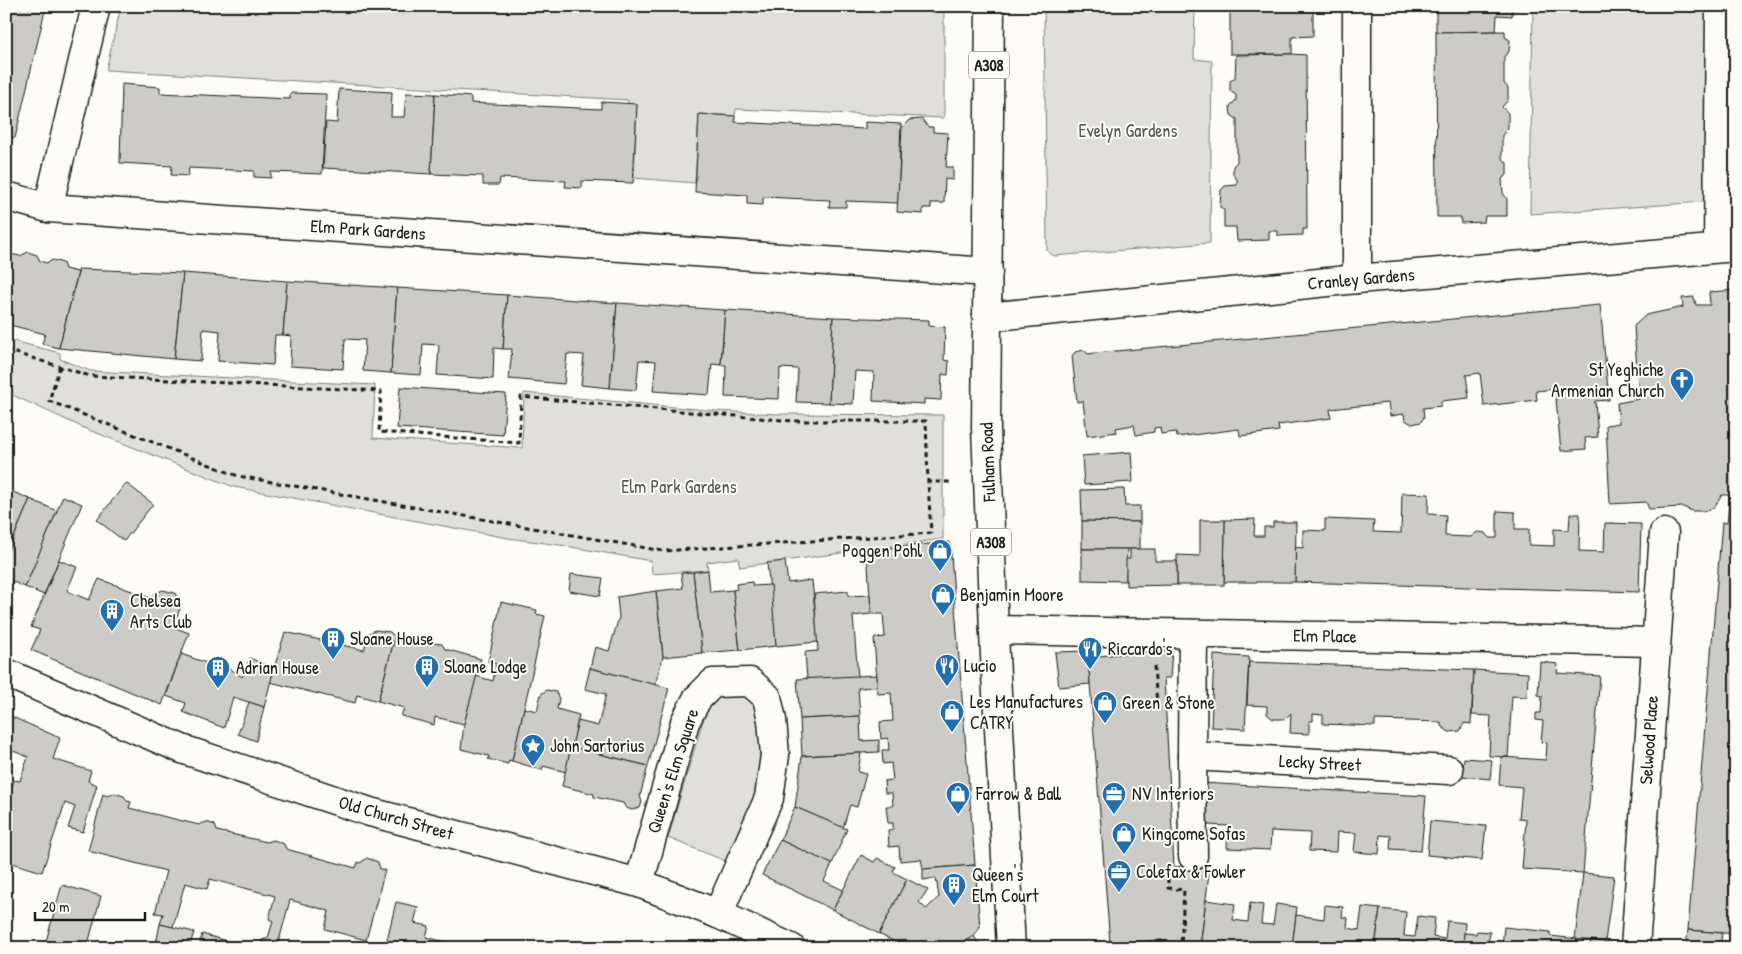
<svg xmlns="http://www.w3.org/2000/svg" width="1742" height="954" viewBox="0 0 1742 954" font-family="'Patrick Hand',sans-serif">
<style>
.green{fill:#e0dfdb;stroke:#7e7e7c}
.building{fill:#cccbc8;stroke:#1c1c1c}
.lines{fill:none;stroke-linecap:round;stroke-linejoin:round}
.street-casing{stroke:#1c1c1c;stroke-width:31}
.secondary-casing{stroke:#1c1c1c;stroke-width:31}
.primary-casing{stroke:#1c1c1c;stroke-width:31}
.path{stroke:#1c1c1c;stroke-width:3;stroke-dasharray:5 4;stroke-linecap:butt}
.street{stroke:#fdfcf7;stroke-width:28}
.secondary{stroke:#fdfcf7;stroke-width:28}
.primary{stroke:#fdfcf7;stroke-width:28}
.labels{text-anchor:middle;stroke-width:4;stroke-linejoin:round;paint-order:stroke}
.shield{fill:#fdfcf7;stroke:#605f5e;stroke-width:1}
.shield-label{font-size:16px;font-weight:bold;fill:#1c1c1c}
.park-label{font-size:18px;fill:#575655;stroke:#fdfcf7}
.street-label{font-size:18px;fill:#1c1c1c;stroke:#fdfcf7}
.poi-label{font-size:18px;fill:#1c1c1c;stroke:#fdfcf7;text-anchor:start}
</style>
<rect width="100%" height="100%" fill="#fdfcf7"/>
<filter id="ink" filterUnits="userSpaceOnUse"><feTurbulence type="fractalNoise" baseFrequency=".02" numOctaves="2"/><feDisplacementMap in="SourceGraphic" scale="10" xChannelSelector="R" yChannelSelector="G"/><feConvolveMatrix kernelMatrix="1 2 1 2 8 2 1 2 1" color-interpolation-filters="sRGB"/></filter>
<g filter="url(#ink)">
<g class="green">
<path d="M121,6H944V118L736,109L735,116L699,114L695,183L634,178L637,104H628V100L106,70Z"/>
<path d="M1044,6H1195L1194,59L1212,61L1210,243L1054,256L1047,251Z"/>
<path d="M1533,6H1708L1710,195L1704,202L1530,214Z"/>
<path d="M6,339L60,353V359L90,371L375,385L373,438L522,448L524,393L717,411L778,414L943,415V539L740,567L738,558L707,562L708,570L652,574L651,561L560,545L508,538L234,487L84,428L6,392Z"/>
<path d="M734,692L750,700L755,707L764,736L760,791L728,862L668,838L703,720C711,703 714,695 734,692Z"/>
</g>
<g class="building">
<path d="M6,6H46L15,138L6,137Z"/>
<path d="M1230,6H1313V36L1292,37V54H1230Z"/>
<path d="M1436,6H1512V16L1497,15L1496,31L1436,32Z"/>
<path d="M1505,31V37L1510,40L1509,51L1504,57V83L1508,88V100L1502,107L1508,113V129L1502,135V158L1507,163V175L1502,179L1503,193L1507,199V216H1485L1484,222L1461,223V217H1437L1436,32Z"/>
<path d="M1292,54L1306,55L1307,229H1303V235L1278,236V231H1269V240L1237,241L1236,227H1224V210L1220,207L1221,190L1225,186L1237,185V179L1233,175V166L1237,162V119L1231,115L1230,106L1236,100V95L1230,91V81L1235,78L1236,55Z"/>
<path d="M122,84L160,87V93L290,99V93L326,94L322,174L271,172V178L254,177V171L189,168L188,176L171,175L172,166L120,163Z"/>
<path d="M339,89L392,92L391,117H404L406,93L435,94L431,174L323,168L326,122L337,123Z"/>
<path d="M435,94L471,97V103L601,109V102L637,104L633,183L582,181V188L565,187L566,181L500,178L499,185H483V176L431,174Z"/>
<path d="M699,114L735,116V122L865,129V122L901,124L898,203L846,201V207H829L830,200L763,197V205L747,204V195L695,192Z"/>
<path d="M922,119L928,127H933V132L948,133L946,167H953V180L945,179L944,203H931V208H923V214L897,212L902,127L909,120Z"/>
<path d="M28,252L37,255L40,261L46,263L53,260L63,263L65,269L78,272L59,348L42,344L45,334L6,324V253L20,256Z"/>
<path d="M79,269L183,273L174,359L59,348Z"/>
<path d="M183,273L287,281L283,335H275L273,365L218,361L220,331L203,329L201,361L174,359Z"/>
<path d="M287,281L397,288L391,373L363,371L365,340L345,339L343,369L290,366L291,336L283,335Z"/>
<path d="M397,288L507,295L503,349L494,348L493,379L437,375L439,345L423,344L421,375L391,373Z"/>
<path d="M1736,290V515L1728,514L1730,495H1722L1714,508L1704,511H1692L1683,507L1649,509L1646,502L1610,504L1606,425L1619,423L1617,403L1639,399L1634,326L1646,315L1683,307L1682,298L1694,297L1696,305H1710L1709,292Z"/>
<path d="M507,295L617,303L610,388L581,385L584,355L567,354L564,384L509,379L512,349H503Z"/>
<path d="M617,303L725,310L721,365L712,364L709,395L653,391L656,361L639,360L636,390L610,388Z"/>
<path d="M1600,305L1609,400L1595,401L1598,437L1585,438L1586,449L1561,451L1555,389L1536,391L1537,400L1484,406L1480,373L1466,375L1469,398L1441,401V406L1423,408L1424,417L1421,422L1412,424L1405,420L1404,414L1390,416L1388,403L1330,409L1331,418L1278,425L1279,431L1240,436L1239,429L1177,437L1176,432L1161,434L1160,427L1154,428V432L1136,435L1134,425L1116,428L1117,432L1087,436L1083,401L1077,402L1072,356L1075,352L1084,350L1088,354L1095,353Z"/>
<path d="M725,310L833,317L829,403L796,402L798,369L780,368L779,399L725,397L726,365H721Z"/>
<path d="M833,317L929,320V326L945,327L944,360L949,361L948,375L942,374L941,400L924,399V404L873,401L874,372L855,371L853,404L829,403Z"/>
<path d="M400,387L506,394L503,435L397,428Z"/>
<path d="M1131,452L1133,482L1084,485L1082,456Z"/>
<path d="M126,483L153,504L124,541L97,520Z"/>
<path d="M6,489L30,499L6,556Z"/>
<path d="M1124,489L1125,506H1140V522L1082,521L1081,490Z"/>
<path d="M1402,493L1429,494L1428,514L1446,515L1445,536L1471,537L1477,532L1485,533L1489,538H1497V511L1515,512V529H1529V545L1554,546V529L1569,530L1570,514H1580L1579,551L1604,552L1605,523L1641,524L1639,592L1295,582V547L1303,548V530L1325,531V519L1374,521L1373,532L1401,533Z"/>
<path d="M63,496L82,504L44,595L25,587Z"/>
<path d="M30,499L57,511L25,587L6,579V556Z"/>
<path d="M1728,514L1736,515V934L1688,930L1722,522L1727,523Z"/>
<path d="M1255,519L1254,536H1264V527H1273V522H1296L1295,582H1224L1225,520Z"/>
<path d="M1200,520H1225L1224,585H1177V555L1200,556Z"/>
<path d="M1082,521L1140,522V549H1082Z"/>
<path d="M950,542L975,865L923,869L921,859L900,861L899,846L889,847L888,830L893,829V823H888L886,806H893L892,793H885L884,781L893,780L891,763L883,764L882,750H889L888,738L881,739L880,722L893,721L891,693L878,694L874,638L885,637L883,614H871L867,550Z"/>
<path d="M1082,549H1127L1126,581L1082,580Z"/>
<path d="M1130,549H1155V561H1177V585L1126,586V559H1130Z"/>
<path d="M59,560L77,567L67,591L89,600L99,579L151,598L154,594L163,590L175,593L181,606L173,627L189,633L162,705L31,650L40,630L31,627Z"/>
<path d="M785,561L788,583L812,580L818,642L776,646L767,563Z"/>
<path d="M708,570L710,592L733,590L740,650L702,653L693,572Z"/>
<path d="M693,572L702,653L663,657L656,591L683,588L681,573Z"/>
<path d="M571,574L603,578L600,596L569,591Z"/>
<path d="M752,582L753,586L771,585L776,646L740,650L733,590L737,589L736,584Z"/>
<path d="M656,591L663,657L655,685L590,668L595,647L609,651L619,617L617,597Z"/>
<path d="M848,591V596L870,595L871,614L853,616L858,677L807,679L805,652L818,651L814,594Z"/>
<path d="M501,602L537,610L536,614L545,616L512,761L509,760L508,764L488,759L489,756L461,749L464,724L476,676L493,681L496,664L488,662Z"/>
<path d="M375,630L390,632L395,637L378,701L357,695L355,703L270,682L285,632L364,650L368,634Z"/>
<path d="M395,637L428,645L433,643L442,644L445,649L481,659L464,724L435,717L434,725L401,716L404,708L378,701Z"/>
<path d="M1088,651L1090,684L1059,687L1055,652Z"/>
<path d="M1153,651H1172L1170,678H1164L1174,867L1210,865L1200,948H1159L1162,940L1110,944L1088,657Z"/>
<path d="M181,654L221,668L226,666L242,677L250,658L274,669L264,707L233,697L224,728L183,712L186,703L166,696Z"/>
<path d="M1214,655L1249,657L1245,729L1211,727Z"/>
<path d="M1249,662L1474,670L1471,724L1464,723L1460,731L1449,732L1441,726V722L1375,720V726L1323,724V715L1313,714V721H1309V734L1290,733L1291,713L1285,719H1273L1267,714V706L1247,705Z"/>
<path d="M1540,662L1558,664L1557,673L1600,676L1583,873L1522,869L1526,820L1519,819L1522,787L1499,785L1501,757L1546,760L1547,743L1541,742L1543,721L1536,720V713H1541L1542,696L1538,695Z"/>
<path d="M590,668L669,688L648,766L571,747L578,721L598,726L606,694L585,689Z"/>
<path d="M1474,670L1528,673L1527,697L1512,696L1508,757L1489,756L1491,716L1472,715Z"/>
<path d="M877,675V687L858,688L860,716L800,719L797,679Z"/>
<path d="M547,690L556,692L559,699L557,709L579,715L566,772L543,766L542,770L512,761L524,708L537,711L541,694Z"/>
<path d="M249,702L264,707L256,741L238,734Z"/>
<path d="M10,716L60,738L53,759L91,771L88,781L97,785L83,832L68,828L75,807L65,803L42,872L6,861V806L14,780L20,781L28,757L6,748V725Z"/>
<path d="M860,716L861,741L879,740V752L802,756L800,719Z"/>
<path d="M571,747L648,766L640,796L642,802L640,808L632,810L626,808L623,803L594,797V794L562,786Z"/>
<path d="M861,753L858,772L866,774L857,807L850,805L843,828L795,807L802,756Z"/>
<path d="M1464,758L1492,760L1490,779L1462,776Z"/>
<path d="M1202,783L1426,796L1421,851L1390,849L1391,836L1380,835L1379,854L1354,852L1356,833L1337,832L1336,852L1309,851L1310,833L1271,831L1270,850L1227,848L1228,826L1208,825Z"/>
<path d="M114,793L124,796L127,801L131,802L129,808L199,825L206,822L215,825L217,831L267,842L274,840L284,844L286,849L356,868L358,862L360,863L367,858L378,862L380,869L385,870L366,940L325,929L329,911L290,900L277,948H261L262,940L268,938L273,921L269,919L275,896L210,879L207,889L185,883L173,927L160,924L163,914L155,913L166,871L88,851L103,794L107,796Z"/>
<path d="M795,807L847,829L832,864L780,840Z"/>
<path d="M1430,821L1486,826L1482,860L1427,855Z"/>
<path d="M780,840L832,864L824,881L843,890L833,910L762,875Z"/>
<path d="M861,855L874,862L877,858L895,867L893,872L907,879L879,934L833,910Z"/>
<path d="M975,865L980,927L974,936L953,948H906L879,934L907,879L928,890L919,902L926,909L939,897L936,878L923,880V869Z"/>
<path d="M1583,873L1614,876L1605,942L1575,939Z"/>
<path d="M62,885L101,896L87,948H44Z"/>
<path d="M1206,900L1235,904L1233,920L1248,922L1250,903L1263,905L1261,924L1273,925L1276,904L1297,907L1292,948H1200Z"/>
<path d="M396,902L418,907L414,923L429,926L426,937L468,948H385Z"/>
<path d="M1325,905L1343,907L1342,917L1348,918L1347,928L1359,930L1362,907L1380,909L1375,948H1292L1296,915L1324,919Z"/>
<path d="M1380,909L1406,912L1404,936L1415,937L1418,916L1435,918L1433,937L1445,939L1447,921L1465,923L1463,948H1375Z"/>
<path d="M160,924L194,932L189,948H155Z"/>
<path d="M1504,927L1550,932V936L1577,939L1576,948H1463L1464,933L1476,934L1477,931L1490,932L1488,945L1502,947Z"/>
<path d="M1688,930L1722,933L1720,948H1686Z"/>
<path d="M202,934L251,948H199Z"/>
<path d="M974,936L981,948H955V947Z"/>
<path d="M1591,940L1605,942V948H1590Z"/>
</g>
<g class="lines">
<defs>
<g id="street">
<path d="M96,6L48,208L988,272"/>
<path d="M6,196L48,208"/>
<path d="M1718,248L1720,6"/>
<path d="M1357,279V6"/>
<path d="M994,630L1656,642"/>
<path d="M1193,634L1192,756L1449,770"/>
<path d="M1192,756L1193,856"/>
<path d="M639,883L685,722L697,699L713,683L750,682L767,697L772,720L775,755L769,798L718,914"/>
<path d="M1635,948L1664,533"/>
</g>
<g id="secondary">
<path d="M987,317L1357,279L1736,247"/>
<path d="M6,673L182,749L370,812L639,883L718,914L791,948"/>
</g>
<path id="primary" d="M990,6L986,428L995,656L1011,948"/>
</defs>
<use href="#street" class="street-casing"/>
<use href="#secondary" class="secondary-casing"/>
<use href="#primary" class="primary-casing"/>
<g class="path">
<path d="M6,350L90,376L381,391L379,432L519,443L521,397L793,421H926L928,482"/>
<path d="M60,366L49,401L238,476L663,551L931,533L928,482H951"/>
<path d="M1154,666L1157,704"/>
<path d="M1168,878V888L1184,890L1181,948"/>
</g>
<use href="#street" class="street"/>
<use href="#secondary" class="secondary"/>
<use href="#primary" class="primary"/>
</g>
</g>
<defs>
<symbol id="church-pin" viewBox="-11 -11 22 30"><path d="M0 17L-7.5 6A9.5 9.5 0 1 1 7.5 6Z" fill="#1f6fb2" stroke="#fdfcf7"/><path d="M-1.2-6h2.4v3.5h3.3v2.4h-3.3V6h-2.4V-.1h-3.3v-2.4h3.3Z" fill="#fff"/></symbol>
<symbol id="shop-pin" viewBox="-11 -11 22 30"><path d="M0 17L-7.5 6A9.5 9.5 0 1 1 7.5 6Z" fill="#1f6fb2" stroke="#fdfcf7"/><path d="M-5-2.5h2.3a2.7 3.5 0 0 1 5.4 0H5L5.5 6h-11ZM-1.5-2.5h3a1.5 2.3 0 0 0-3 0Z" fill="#fff"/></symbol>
<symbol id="building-pin" viewBox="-11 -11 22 30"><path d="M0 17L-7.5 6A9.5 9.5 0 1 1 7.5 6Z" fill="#1f6fb2" stroke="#fdfcf7"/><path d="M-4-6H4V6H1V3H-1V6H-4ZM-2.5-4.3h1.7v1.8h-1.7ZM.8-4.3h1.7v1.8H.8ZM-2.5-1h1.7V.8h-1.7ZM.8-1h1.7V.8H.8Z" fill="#fff"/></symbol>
<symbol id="restaurant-pin" viewBox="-11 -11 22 30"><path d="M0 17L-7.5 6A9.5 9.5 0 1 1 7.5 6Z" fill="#1f6fb2" stroke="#fdfcf7"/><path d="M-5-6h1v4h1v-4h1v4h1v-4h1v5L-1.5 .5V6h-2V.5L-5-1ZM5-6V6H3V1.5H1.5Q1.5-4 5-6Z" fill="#fff"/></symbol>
<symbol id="sight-pin" viewBox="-11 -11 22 30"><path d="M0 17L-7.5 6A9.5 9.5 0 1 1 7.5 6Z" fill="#1f6fb2" stroke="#fdfcf7"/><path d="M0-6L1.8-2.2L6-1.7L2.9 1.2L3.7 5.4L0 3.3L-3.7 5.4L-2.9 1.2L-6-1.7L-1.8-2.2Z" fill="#fff"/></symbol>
<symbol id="office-pin" viewBox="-11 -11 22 30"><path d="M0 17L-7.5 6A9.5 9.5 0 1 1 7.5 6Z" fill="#1f6fb2" stroke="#fdfcf7"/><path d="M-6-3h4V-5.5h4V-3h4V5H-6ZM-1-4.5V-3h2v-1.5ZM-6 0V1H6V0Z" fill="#fff"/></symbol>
</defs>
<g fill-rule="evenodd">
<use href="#church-pin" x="1668" y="366" width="28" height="38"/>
<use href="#shop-pin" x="926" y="537" width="28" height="38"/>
<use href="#shop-pin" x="929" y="581" width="28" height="38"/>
<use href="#building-pin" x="98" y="597" width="28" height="38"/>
<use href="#building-pin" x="319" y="625" width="28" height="38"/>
<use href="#restaurant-pin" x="1076" y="635" width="28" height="38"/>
<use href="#restaurant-pin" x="933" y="652" width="28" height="38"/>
<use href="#building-pin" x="413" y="653" width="28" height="38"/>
<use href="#building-pin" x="204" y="654" width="28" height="38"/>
<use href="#shop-pin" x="1091" y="689" width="28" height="38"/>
<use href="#shop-pin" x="938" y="698" width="28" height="38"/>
<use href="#sight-pin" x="519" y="732" width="28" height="38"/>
<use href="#shop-pin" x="944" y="780" width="28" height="38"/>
<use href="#office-pin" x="1100" y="780" width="28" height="38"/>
<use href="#shop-pin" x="1110" y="820" width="28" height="38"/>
<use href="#office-pin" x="1105" y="858" width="28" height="38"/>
<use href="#building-pin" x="940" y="871" width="28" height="38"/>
</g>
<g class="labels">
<g class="shield">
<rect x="969" y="51.5" width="40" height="27" rx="4"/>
<rect x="971" y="528.5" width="40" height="27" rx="4"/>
</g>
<g class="shield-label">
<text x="989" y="71">A308</text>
<text x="991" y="548">A308</text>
</g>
<g class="park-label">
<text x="1128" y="137">Evelyn Gardens</text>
<text x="679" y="493">Elm Park Gardens</text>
</g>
<g class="street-label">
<text transform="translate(368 230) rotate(4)" y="6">Elm Park Gardens</text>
<text transform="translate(1361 279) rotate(-5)" y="6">Cranley Gardens</text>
<text transform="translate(988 462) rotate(-92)" y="6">Fulham Road</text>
<text transform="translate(1325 636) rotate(1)" y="6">Elm Place</text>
<text transform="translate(1649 740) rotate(-86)" y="6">Selwood Place</text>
<text transform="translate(1320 763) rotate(3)" y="6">Lecky Street</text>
<text transform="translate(673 771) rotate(-72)" y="6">Queen's Elm Square</text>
<text transform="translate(396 818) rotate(16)" y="6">Old Church Street</text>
</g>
<g class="poi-label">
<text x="1664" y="376" text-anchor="end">St Yeghiche<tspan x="1664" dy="21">Armenian Church</tspan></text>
<text x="922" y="557" text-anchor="end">Poggen Pohl</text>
<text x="960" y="601">Benjamin Moore</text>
<text x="130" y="607">Chelsea<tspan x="130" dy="21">Arts Club</tspan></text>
<text x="350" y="645">Sloane House</text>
<text x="1108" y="655">Riccardo's</text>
<text x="964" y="672">Lucio</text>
<text x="444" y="673">Sloane Lodge</text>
<text x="236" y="674">Adrian House</text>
<text x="970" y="708">Les Manufactures<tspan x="970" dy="21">CATRY</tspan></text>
<text x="1122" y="709">Green &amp; Stone</text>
<text x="550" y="752">John Sartorius</text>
<text x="976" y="800">Farrow &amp; Ball</text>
<text x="1132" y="800">NV Interiors</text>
<text x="1142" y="840">Kingcome Sofas</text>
<text x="1136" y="878">Colefax &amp; Fowler</text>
<text x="972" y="881">Queen's<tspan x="972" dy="21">Elm Court</tspan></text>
</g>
</g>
<rect width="1742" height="954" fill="none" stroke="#fdfcf7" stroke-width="25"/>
<rect x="12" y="12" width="1717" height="929" fill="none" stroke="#1c1c1c" stroke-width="2" filter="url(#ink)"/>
<path d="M35 912v8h110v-8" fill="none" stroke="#1c1c1c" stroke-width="2.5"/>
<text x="42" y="912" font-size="15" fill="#1c1c1c" stroke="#fdfcf7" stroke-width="4" paint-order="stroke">20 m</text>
</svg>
